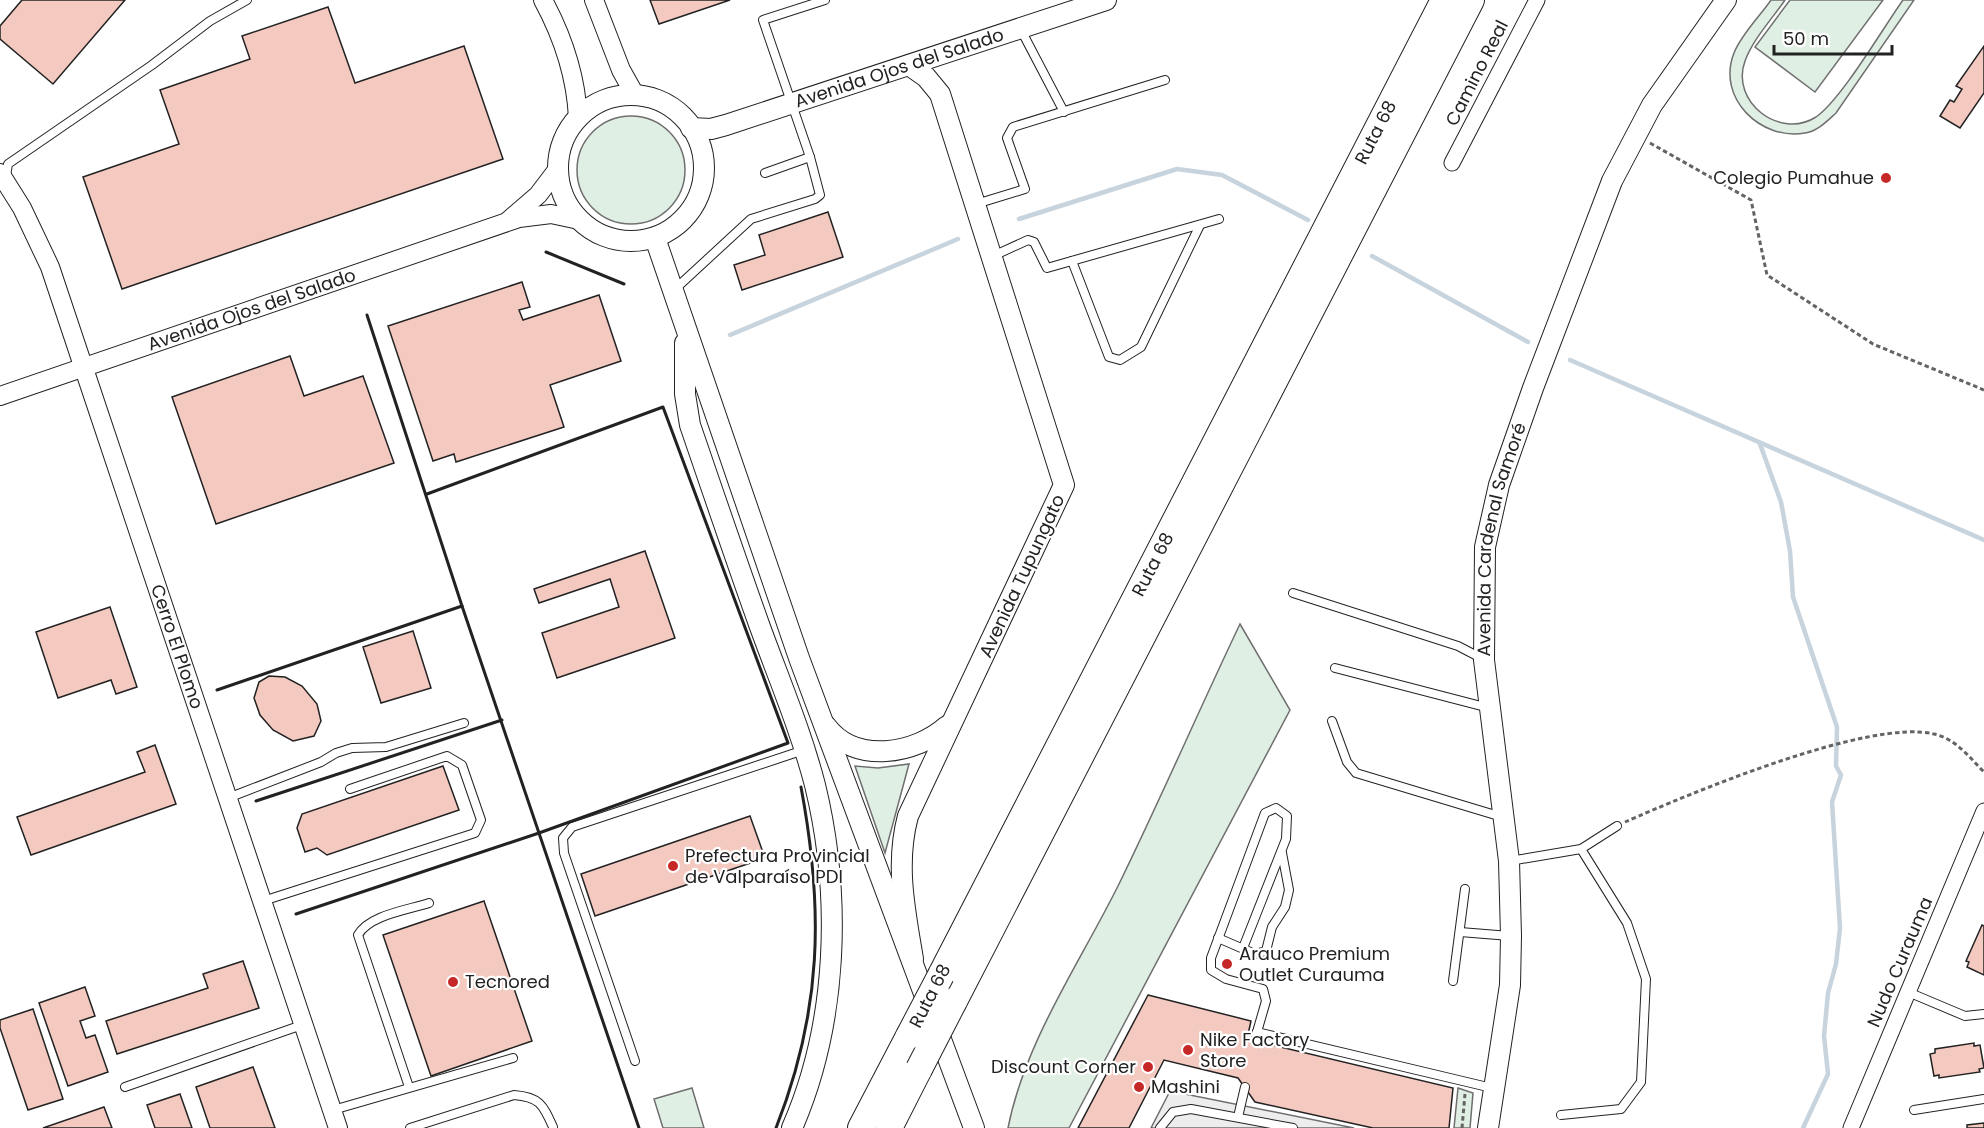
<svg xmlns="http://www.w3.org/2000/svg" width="1984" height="1128" viewBox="0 0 1984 1128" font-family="Poppins,sans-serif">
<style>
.green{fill:#e0efe3;stroke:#6f6f6f;stroke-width:1.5}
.parking{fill:#ededed;stroke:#6f6f6f;stroke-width:1.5}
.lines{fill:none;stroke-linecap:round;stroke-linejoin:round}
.stream{stroke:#c7d3dd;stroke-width:4.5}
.building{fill:#f3c9c0;stroke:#222;stroke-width:1.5}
.service-casing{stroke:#222;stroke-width:10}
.minor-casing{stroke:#222;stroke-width:17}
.tertiary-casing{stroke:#222;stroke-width:20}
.secondary-casing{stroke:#222;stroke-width:22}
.motorway-casing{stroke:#222;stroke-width:28}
.path{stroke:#646464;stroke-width:3;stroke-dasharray:4.5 3;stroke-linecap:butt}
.service{stroke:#fff;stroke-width:8}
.minor{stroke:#fff;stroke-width:15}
.tertiary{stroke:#fff;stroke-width:18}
.secondary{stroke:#fff;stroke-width:20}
.motorway{stroke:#fff;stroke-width:26}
.motorway-bridge-casing{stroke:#222;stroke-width:28;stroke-linecap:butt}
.motorway-bridge{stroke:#fff;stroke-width:26}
.wall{stroke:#222;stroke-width:3}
.poi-dot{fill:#c62828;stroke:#fff;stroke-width:2}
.labels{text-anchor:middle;stroke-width:4.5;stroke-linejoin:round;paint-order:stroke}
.street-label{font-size:18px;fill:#222;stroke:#fff}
.poi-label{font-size:18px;fill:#222;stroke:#fff;text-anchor:start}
</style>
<rect width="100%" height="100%" fill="#fff"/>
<g class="green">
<path d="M1771,0H1785C1772,19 1753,39 1745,61C1730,102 1780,140 1816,117C1841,100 1883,28 1903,0H1914L1836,113C1827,121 1818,131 1805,133C1761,141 1716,98 1734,53C1741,35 1760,16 1771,0Z"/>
<path d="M1790,0H1883L1815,92L1755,47Z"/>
<circle cx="631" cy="170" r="54"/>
<path d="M1240,624L1290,710L1069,1128H1008C1025,1041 1080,963 1119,884C1161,798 1199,710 1240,624Z"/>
<path d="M909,764L885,853L855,766L878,768Z"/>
<path d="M692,1088L704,1128H663L654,1099Z"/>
<path d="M1458,1088L1473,1093L1470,1128H1454Z"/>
</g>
<path class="parking" d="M1170,1091L1354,1128H1151Z"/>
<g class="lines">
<g class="stream">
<path d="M1019,219L1177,169L1222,175L1308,220"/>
<path d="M1372,256L1528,342"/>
<path d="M730,335L958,239"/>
<path d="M1570,360L1984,540"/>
<path d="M1760,444L1781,502L1790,551L1793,597L1837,727L1836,766L1841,775L1832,802L1840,928L1836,964L1828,993L1824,1036L1828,1074L1803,1128"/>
</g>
</g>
<g class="building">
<path d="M22,0H125L53,84L0,39V26Z"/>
<path d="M650,0H730L659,24Z"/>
<path d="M328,7L355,83L464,46L503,159L122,289L83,177L179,144L160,90L250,59L242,36Z"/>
<path d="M1984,46V93L1960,128L1940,116L1950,100L1954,102L1962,89L1956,86Z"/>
<path d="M828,212L843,257L742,290L734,265L765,255L759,235Z"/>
<path d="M522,282L530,307L519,310L523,320L599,295L621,361L550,385L564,427L456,462L454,454L433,461L388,326Z"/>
<path d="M290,356L304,396L363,376L394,463L216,524L172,397Z"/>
<path d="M645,551L675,638L557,678L542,633L619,607L610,579L539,603L534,589Z"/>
<path d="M110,607L137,687L116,694L111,680L58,698L36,632Z"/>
<path d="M413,631L431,688L381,703L363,647Z"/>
<path d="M269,676L285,677L302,686L317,704L321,721L314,736L293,741L273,730L260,715L254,698L259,682Z"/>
<path d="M155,745L176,804L31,855L17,817L145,772L137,752Z"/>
<path d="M443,766L459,810L327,855L317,848L305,852L297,828L302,814Z"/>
<path d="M750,816L765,858L595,916L581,874Z"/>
<path d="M484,901L532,1041L431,1076L383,935Z"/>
<path d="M1982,925L1984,926V975L1967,967L1969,962L1966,961Z"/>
<path d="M243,961L259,1008L117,1054L106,1021L208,988L203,974Z"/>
<path d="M85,987L95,1016L80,1021L86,1038L95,1035L108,1072L68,1086L39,1003Z"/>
<path d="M1148,995L1251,1021L1247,1039L1453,1088L1449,1128H1373L1255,1102L1238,1078L1164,1060L1129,1128H1078Z"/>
<path d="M33,1009L63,1099L28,1110L0,1028V1020Z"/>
<path d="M1974,1043V1046L1980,1045L1984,1068L1979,1069L1980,1072L1939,1078V1075L1934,1076L1930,1054L1935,1053V1049Z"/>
<path d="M253,1067L275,1128H210L196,1087Z"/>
<path d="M180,1094L192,1128H155L147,1105Z"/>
<path d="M104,1107L112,1128H43Z"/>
<path d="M1984,1123V1128H1967V1125Z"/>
</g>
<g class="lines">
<defs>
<g id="service">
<path d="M1020,28L1064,112"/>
<path d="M765,173L810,157"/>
<path d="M6,176L8,164L152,65L210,21L247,0"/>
<path d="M976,204L1025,189L1007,138L1013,127L1165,80"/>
<path d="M993,256L1028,240L1034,242L1047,268L1219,219"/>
<path d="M1072,261L1109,357L1120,360L1141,347L1200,225"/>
<path d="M674,290L751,219L815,199L820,195L810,157L763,20L825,0"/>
<path d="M1293,593L1458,646L1483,659"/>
<path d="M1335,668L1489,708"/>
<path d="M1332,721L1347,762L1356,773L1502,817"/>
<path d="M228,798L321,762L336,753L352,748L386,747L464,723"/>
<path d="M1510,861L1581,849L1617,826"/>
<path d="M263,901L475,833L481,820L462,765L447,756L350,789"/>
<path d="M1460,932L1510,936"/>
<path d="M1218,938L1255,954L1266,951L1272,927L1285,907L1289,890L1282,853"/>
<path d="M1243,948L1286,839L1287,816L1276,808L1265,813L1211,958V970L1226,979L1263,989L1266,1001L1257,1032"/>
<path d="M1453,981L1465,889"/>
<path d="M1908,992L1965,1016L1984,1014"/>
<path d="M1255,1041L1257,1032L1492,1088"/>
<path d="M635,1061L564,853L563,838L572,827L804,750"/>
<path d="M125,1087L302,1025"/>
<path d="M409,1087L358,935C369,915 408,910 429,903"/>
<path d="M333,1110L513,1058"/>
<path d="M1914,1110L1984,1099"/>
<path d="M1561,1115L1621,1109L1641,1082L1646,979L1627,923L1581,849"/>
<path d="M1238,1117L1245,1087"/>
<path d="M410,1128L514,1095C540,1097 543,1105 553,1127"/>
<path d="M1160,1128L1173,1112L1191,1109L1293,1128"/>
</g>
<g id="minor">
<path d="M1452,163L1537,0"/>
<path d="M1851,1128L1984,811"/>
</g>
<g id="tertiary">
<path d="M543,0C563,37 576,75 578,118"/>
<path d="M594,0L621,70L635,95"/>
<path id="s1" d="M0,173L22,208L50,267L338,1128"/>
<path d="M509,220L538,195L557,170"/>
<path id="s2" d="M0,396L519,218L551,214L579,220"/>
</g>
<g id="secondary">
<path d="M909,65L926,77L940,94L1064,485L908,816C895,864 905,911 913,959"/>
<circle cx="631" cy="168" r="73"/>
<path id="s3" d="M691,128L711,129L726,125L1106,0"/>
<path d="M655,238L799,658L974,1128"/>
<path d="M685,343V394L690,425C713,492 736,560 760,627C779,679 801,731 815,785C842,896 838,1023 792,1128"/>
<path d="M826,726C855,765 916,754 947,726"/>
<path id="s4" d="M1488,1128L1510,985L1511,936L1509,861L1484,660L1485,547L1499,485L1533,388L1612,181L1652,105L1726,0"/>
</g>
<g id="motorway">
<path id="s5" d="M941,975L1444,0"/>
<path d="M954,1001L1471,0"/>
<path d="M861,1128L909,1036"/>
<path d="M889,1128L919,1069"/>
</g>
</defs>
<use href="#service" class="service-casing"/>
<use href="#minor" class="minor-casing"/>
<use href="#tertiary" class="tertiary-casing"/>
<use href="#secondary" class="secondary-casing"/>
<use href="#motorway" class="motorway-casing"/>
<g class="path">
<path d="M1650,143L1751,200L1767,275L1873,344L1984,390"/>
<path d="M1625,822C1689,794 1869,718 1934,734C1956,739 1969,757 1984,772"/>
<path d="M1462,1128L1465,1094"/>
</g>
<use href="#service" class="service"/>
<use href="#minor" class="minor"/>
<use href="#tertiary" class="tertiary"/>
<use href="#secondary" class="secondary"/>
<use href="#motorway" class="motorway"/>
<defs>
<g id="motorway-bridge">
<path d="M909,1036L941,975"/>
<path d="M919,1069L954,1001"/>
</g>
</defs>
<use href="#motorway-bridge" class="motorway-bridge-casing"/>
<use href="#motorway-bridge" class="motorway-bridge"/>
<g class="wall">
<path d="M546,252L624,284"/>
<path d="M367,315L462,606L639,1128"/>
<path d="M217,690L462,606"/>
<path d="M256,801L502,720"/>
<path d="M296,914L539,833L788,743L663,407L427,494"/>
<path d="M776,1128C822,1011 824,910 801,787"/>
</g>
</g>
<g class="poi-dot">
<circle cx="1886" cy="178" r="6"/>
<circle cx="673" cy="866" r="6"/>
<circle cx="1227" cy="964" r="6"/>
<circle cx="453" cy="982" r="6"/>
<circle cx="1188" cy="1050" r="6"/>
<circle cx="1148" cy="1067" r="6"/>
<circle cx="1139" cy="1087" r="6"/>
</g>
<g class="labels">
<g class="street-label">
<text dy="6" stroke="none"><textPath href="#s3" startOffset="218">Avenida Ojos del Salado</textPath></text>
<text transform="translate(1477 73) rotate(-63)" y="6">Camino Real</text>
<text dy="6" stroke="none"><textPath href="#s5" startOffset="948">Ruta 68</textPath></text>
<text dy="6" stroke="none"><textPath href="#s2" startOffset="266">Avenida Ojos del Salado</textPath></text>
<text dy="6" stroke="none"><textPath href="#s4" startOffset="594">Avenida Cardenal Samoré</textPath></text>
<text dy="6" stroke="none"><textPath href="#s5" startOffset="462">Ruta 68</textPath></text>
<text transform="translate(1022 576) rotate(-65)" y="6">Avenida Tupungato</text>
<text dy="6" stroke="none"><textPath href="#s1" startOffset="507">Cerro El Plomo</textPath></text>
<text transform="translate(1900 962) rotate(-67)" y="6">Nudo Curauma</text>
<text transform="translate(930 996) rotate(-63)" y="6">Ruta 68</text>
</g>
<g class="poi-label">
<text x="1874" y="184" text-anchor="end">Colegio Pumahue</text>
<text x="685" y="862">Prefectura Provincial<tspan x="685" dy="21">de Valparaíso PDI</tspan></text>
<text x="1239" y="960">Arauco Premium<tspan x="1239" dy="21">Outlet Curauma</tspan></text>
<text x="465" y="988">Tecnored</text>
<text x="1200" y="1046">Nike Factory<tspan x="1200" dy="21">Store</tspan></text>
<text x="1136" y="1073" text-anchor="end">Discount Corner</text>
<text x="1151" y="1093">Mashini</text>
</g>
</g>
<path d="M1774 45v9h118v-9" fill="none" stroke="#222222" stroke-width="3"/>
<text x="1783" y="45" font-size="18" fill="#222222" stroke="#ffffff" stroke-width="4.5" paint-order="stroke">50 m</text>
</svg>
